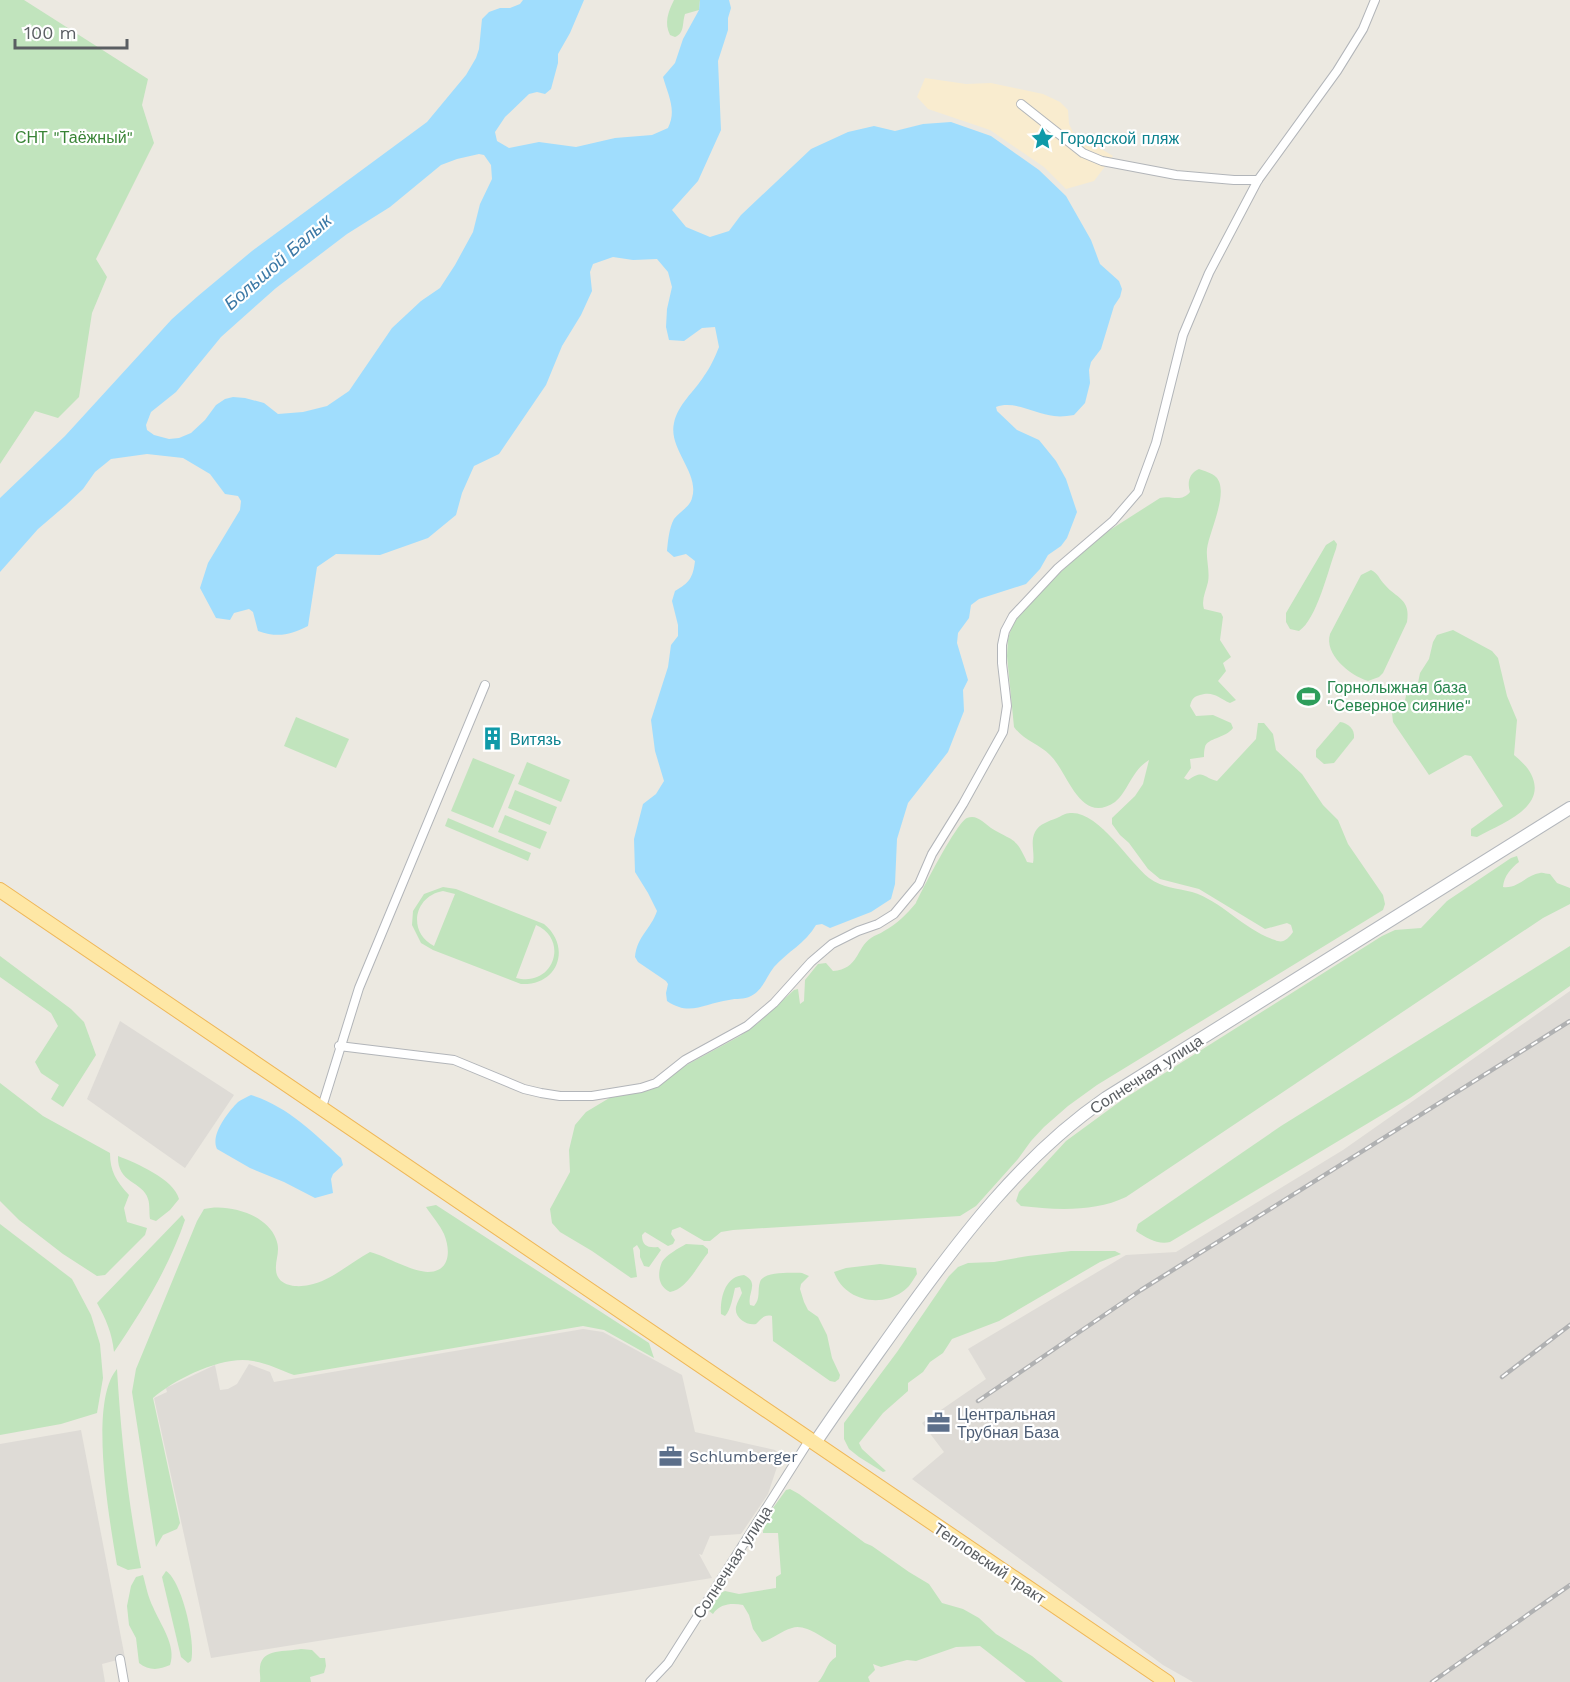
<svg xmlns="http://www.w3.org/2000/svg" width="1570" height="1682" viewBox="0 0 1570 1682" font-family="'Work Sans',sans-serif">
<style>
.industrial{fill:#dedbd6}
.green{fill:#c1e4bd;fill-rule:evenodd}
.sand{fill:#f9eccf}
.water{fill:#a0ddfd;fill-rule:evenodd}
.lines{fill:none;stroke-linecap:round;stroke-linejoin:round}
.street-casing{stroke:#b2b5b9;stroke-width:10}
.secondary-casing{stroke:#b3b7bc;stroke-width:14}
.primary-casing{stroke:#efb758;stroke-width:16}
.street{stroke:#fff;stroke-width:8}
.secondary{stroke:#fff;stroke-width:12}
.primary{stroke:#fee7a5;stroke-width:14}
.rail-casing{stroke:#b0b1b2;stroke-width:4.5}
.rail{stroke:#fff;stroke-width:2;stroke-dasharray:7;stroke-linecap:butt}
.labels{text-anchor:middle;stroke-width:4.5;stroke-linejoin:round;paint-order:stroke}
.park-label{font-size:16px;fill:#398436;stroke:#fff}
.culture-label{font-size:16px;fill:#0d838f;stroke:#fff;text-anchor:start}
.leisure-label{font-size:16px;fill:#27864d;stroke:#fff;text-anchor:start}
.street-label{font-size:16px;fill:#5a5e62;stroke:#fff}
.service-label{font-size:16px;fill:#4e5e75;stroke:#fff;text-anchor:start}
.water-label{font-size:18px;font-style:italic;fill:#3c79a6;stroke:#fff}
</style>
<rect width="100%" height="100%" fill="#ece9e1"/>
<g class="industrial">
<path d="M1570,991V1682H1193L1163,1665L912,1479L944,1452L922,1423L986,1379L968,1349L1126,1255L1176,1252L1343,1150Z"/>
<path d="M120,1021L234,1095L185,1168L87,1099Z"/>
<path d="M583,1329L603,1332L682,1375L695,1432L775,1450L781,1455L768,1494L741,1534L710,1536L702,1555L699,1554L712,1578L211,1658L154,1398L167,1392L166,1388L215,1365L220,1390L228,1389L237,1384L249,1364L270,1372L274,1382Z"/>
<path d="M81,1430L125,1658L102,1664L105,1682H0V1444Z"/>
</g>
<g class="green">
<path d="M0,0H24L148,79L142,105L154,143L96,259L107,277L92,313L79,397L58,418L35,411L0,464Z"/>
<path d="M674,0H700L699,10L685,14C682,23 685,33 675,37L670,35C664,23 668,12 674,0Z"/>
<path d="M1199,469C1204,471 1212,473 1216,477C1230,491 1209,532 1207,549C1206,560 1210,571 1208,582C1206,591 1201,600 1204,609L1221,613L1223,617L1220,640L1231,657L1223,663L1226,671L1218,681L1236,700L1230,703C1218,698 1214,691 1200,695C1193,697 1192,699 1190,706L1196,716L1213,715L1231,723L1233,728C1226,738 1207,738 1205,747C1204,750 1204,754 1204,757L1190,759L1191,768L1184,778L1188,780C1204,769 1202,777 1217,781L1256,739L1258,723H1264L1273,734L1276,750L1302,774L1323,805L1338,820L1348,844L1383,895L1385,904L1383,910L1097,1085L1068,1106L1044,1127L1031,1141L1018,1159L976,1206L960,1216L733,1230L721,1232L710,1241H704L680,1227L672,1230L671,1234L675,1240L673,1244L668,1246L645,1232L642,1235C642,1246 648,1248 658,1247L661,1250L649,1267L644,1266L640,1257V1250L637,1245L633,1248L637,1277L631,1278L592,1251L560,1232L552,1223L550,1209L570,1172L569,1150L575,1125L586,1112L611,1097L650,1090L681,1068L740,1036L758,1023L794,990L798,989L800,1004L804,1001L805,980L818,964L826,963L833,971C859,969 856,948 871,938C875,935 880,934 884,931C897,924 907,914 916,903C922,890 957,822 967,818C977,814 984,823 991,828C1014,842 1015,836 1027,862L1033,863C1035,853 1030,842 1035,832C1039,824 1049,821 1057,818C1061,816 1066,813 1070,813C1098,810 1129,862 1149,878C1162,888 1177,888 1192,892C1222,901 1244,930 1275,940C1283,944 1288,939 1293,932L1291,925L1287,923L1265,929L1199,889L1160,879L1148,869L1129,843L1120,835L1112,824V818L1135,796L1143,784L1149,760C1131,771 1128,792 1115,802C1080,826 1068,772 1050,755C1039,744 1023,740 1014,727L1007,656L1008,639L1013,623L1053,579L1102,535L1160,498C1172,495 1181,503 1190,492C1187,483 1189,473 1199,469Z"/>
<path d="M1334,540L1337,544L1336,549C1328,570 1317,619 1299,631L1290,629L1286,622V613L1326,545Z"/>
<path d="M1371,570C1379,574 1379,579 1385,585C1396,598 1411,599 1407,622L1383,673L1379,677L1368,681C1349,675 1324,654 1330,634L1361,575Z"/>
<path d="M1453,630L1492,651L1498,658L1507,696L1517,720L1514,755C1519,759 1524,764 1528,769C1553,806 1502,823 1477,837L1471,836V829L1503,806L1471,756L1465,755L1429,775L1393,722L1392,713L1405,700L1407,692L1418,683L1420,673L1429,659L1433,642L1437,635Z"/>
<path d="M296,717L349,739L336,768L284,746Z"/>
<path d="M1340,722C1348,723 1355,729 1354,738L1334,763L1324,764L1316,757V750Z"/>
<path d="M473,758L515,775L493,828L451,811Z"/>
<path d="M527,762L570,780L561,802L518,784Z"/>
<path d="M515,790L557,807L550,825L508,808Z"/>
<path d="M505,815L547,832L540,849L498,832Z"/>
<path d="M448,818L531,853L528,861L445,826Z"/>
<path d="M1517,856L1519,862C1511,868 1504,876 1503,887C1518,889 1526,875 1540,873C1543,872 1546,874 1550,874L1557,883L1570,888V904L1543,918L1126,1197C1095,1212 1056,1210 1021,1206L1016,1201L1019,1192L1066,1141L1122,1100L1382,936L1395,930L1421,928L1447,901L1511,858Z"/>
<path d="M443,887L456,889L544,924C572,947 558,986 521,984L433,950L421,943L412,925L413,911L424,894ZM443,891L455,894L434,946C407,932 414,896 443,891ZM536,925C570,940 553,988 516,978Z"/>
<path d="M1570,946V986L1410,1098L1170,1242C1158,1245 1146,1238 1136,1231L1138,1224L1281,1126Z"/>
<path d="M0,956L71,1009L84,1022L96,1055L63,1107L51,1099L59,1085L41,1073L35,1062L58,1026L51,1013L0,977Z"/>
<path d="M0,1083L43,1116L110,1153C110,1171 116,1181 129,1195L124,1208L127,1222L147,1228L145,1235L105,1275L97,1276L63,1254L19,1220L0,1201Z"/>
<path d="M118,1156C136,1163 174,1179 179,1199L170,1210L156,1221L150,1219C149,1213 150,1204 148,1199C143,1181 117,1184 118,1156Z"/>
<path d="M436,1205L649,1343L654,1358L604,1330L583,1326L294,1375C281,1370 267,1363 253,1361C223,1355 175,1379 153,1398L180,1523L177,1529L163,1535L156,1547L132,1392L136,1369L197,1221L204,1209C227,1203 267,1214 276,1239C281,1251 275,1259 276,1270C277,1286 296,1288 309,1285C331,1281 351,1262 370,1252C388,1257 410,1271 428,1272C450,1272 451,1251 444,1234C440,1225 432,1216 426,1207Z"/>
<path d="M182,1215L185,1220C169,1267 142,1311 114,1352C112,1333 106,1319 97,1303Z"/>
<path d="M0,1224L72,1279L91,1315L100,1344L103,1378L97,1413L61,1424L0,1435Z"/>
<path d="M686,1244L703,1245L708,1249V1253C698,1265 686,1290 670,1292C658,1286 657,1274 662,1262C666,1255 679,1248 686,1244Z"/>
<path d="M1071,1251H1115L1121,1254L1100,1262L999,1321L952,1339L943,1353L930,1362L923,1372L908,1383V1391L883,1413L859,1443L862,1449L886,1471L883,1472L859,1457L849,1449L844,1439V1423L897,1352L949,1276L958,1267L968,1263L994,1262L1028,1256Z"/>
<path d="M880,1264L916,1268L917,1274C913,1280 909,1288 902,1292C879,1308 844,1300 834,1272L846,1268Z"/>
<path d="M802,1273L809,1276L801,1284L800,1289L804,1302L808,1310L818,1317L827,1335L832,1358L840,1375L839,1379L835,1382L830,1381L773,1341L772,1316C764,1314 761,1319 756,1324C747,1326 734,1318 736,1307C737,1302 740,1298 742,1293L740,1287L735,1288C733,1296 731,1310 725,1316L721,1314C720,1298 725,1276 744,1275C760,1283 747,1293 750,1305L754,1306C761,1298 757,1291 760,1282C763,1271 793,1273 802,1273Z"/>
<path d="M117,1369C121,1436 128,1503 141,1568L128,1570L117,1565C110,1523 88,1402 117,1369Z"/>
<path d="M790,1489L799,1494L865,1543L872,1546L909,1572L929,1584L942,1603L963,1609L979,1618L996,1634L1032,1656L1063,1682H1026L980,1646L956,1647L916,1661L907,1660L881,1667L873,1664L875,1670L868,1677L870,1682H818C826,1674 826,1663 836,1657V1645C824,1639 805,1623 792,1628C781,1631 773,1639 762,1642L753,1629L749,1615L743,1605C733,1603 720,1603 713,1614L709,1611L718,1594L725,1591L739,1594L776,1588V1577L781,1574L778,1533H763V1531L770,1512L786,1490Z"/>
<path d="M166,1571C182,1581 196,1643 191,1661L188,1663L181,1657L162,1577Z"/>
<path d="M143,1575C146,1586 148,1597 153,1607C160,1624 177,1646 170,1665C159,1670 149,1671 139,1663L136,1638L129,1625L127,1606L131,1586L136,1577Z"/>
<path d="M301,1649L312,1650L320,1658H325L326,1666L324,1673L310,1677L311,1682H260C261,1677 259,1672 260,1667C262,1648 286,1652 301,1649Z"/>
</g>
<path class="sand" d="M925,78L966,84L991,83L1043,94L1060,102L1068,110L1069,124L1073,132L1113,156L1094,181L1066,189L1044,167L990,130L928,109L917,97Z"/>
<g class="water">
<path d="M523,0H584L570,33L558,54V63L551,89L545,94L537,92L529,94L505,117L495,132L497,141L509,148L539,142L576,147L615,138L652,135L668,128C677,110 668,95 663,77L675,63L683,39L699,10L700,0H729L731,8L728,18V30L718,61L721,130L698,181L672,210L686,227L710,237L729,231L741,215L811,149L848,132L874,126L895,131L923,124L951,122L991,136L1039,170L1066,196L1091,240L1100,264L1119,281L1122,289L1120,297L1114,306L1101,349L1091,362L1089,370L1090,383L1085,403L1074,415C1067,416 1061,417 1054,416C1036,414 1014,400 996,407L997,411L1017,430L1039,440L1056,461L1066,479L1077,512L1067,538L1061,546L1048,555L1040,569L1026,584L979,599L971,605L969,618L958,633L957,643L968,680L963,690L964,711L948,752L908,803L897,839L895,884L891,899L871,912L830,928L822,924L816,925C806,943 787,952 774,967C766,977 763,990 751,996C744,1000 736,998 729,1000C705,1003 690,1017 667,1001L666,993L668,984L666,981L638,962L635,957C637,936 651,929 657,911L648,893L635,872L634,839L643,804L656,794L664,781L655,751L651,720L668,667L671,645L678,636V625L672,601L675,591C689,583 693,578 695,561L686,554L674,557L667,551C668,541 669,528 674,519C679,512 690,507 692,498C700,473 668,449 674,423C678,404 694,392 704,376C710,368 715,357 719,347L715,327L702,328L684,341L669,340L666,327L667,309L672,287L668,272L657,259L633,260L613,257L593,264L590,272L592,291L581,315L562,346L546,385L499,454L474,466L462,493L456,515L428,538L380,555L336,554L317,567L308,626C290,635 278,638 258,631L253,612L249,609L234,613L230,620L216,618L200,588L208,563L240,510L241,501L238,496L225,494L210,474L183,458L147,454L111,459L95,472L83,489L66,505L38,529L0,572V498L65,436L172,319L198,296L252,251L427,122L466,75L476,58L479,49L482,19L489,12L500,8H510L520,4ZM479,154L484,155L491,165L492,179L480,204L473,232L455,265L440,288L421,301L392,328L349,391L327,406L303,412L278,414L264,403L245,398L233,397L225,399L216,405L205,420L191,433L179,438L169,439L154,435L147,430L146,425L151,412L176,392L221,337L276,288L347,234L390,207L441,165L457,159Z"/>
<path d="M251,1095C287,1106 314,1133 341,1158L343,1165L333,1174L331,1179L333,1193L315,1198L284,1182L250,1168L217,1149C210,1135 228,1112 238,1102C242,1099 247,1097 251,1095Z"/>
</g>
<g class="lines">
<defs>
<g id="street">
<path d="M1021,104L1083,153L1102,161L1176,175L1234,180H1258"/>
<path d="M339,1046L454,1060L524,1089L541,1093L560,1096H592L641,1088L656,1083L685,1060L747,1026L774,1003L811,962L832,944L858,931L878,924L894,914L919,884L932,854L963,804L1003,732L1007,706L1002,663V645L1005,631L1013,616L1058,568L1113,521L1138,492L1156,443L1183,335L1209,273L1258,180L1337,71L1363,29L1375,0"/>
<path d="M322,1107L359,988L485,685"/>
<path d="M120,1659L124,1682"/>
<path d="M650,1682L668,1663L810,1439"/>
</g>
<path id="secondary" d="M815,1443C843,1401 873,1360 902,1319C960,1238 1023,1155 1106,1098L1570,808"/>
<path id="primary" d="M0,890L1167,1682"/>
</defs>
<use href="#street" class="street-casing"/>
<use href="#secondary" class="secondary-casing"/>
<use href="#primary" class="primary-casing"/>
<use href="#street" class="street"/>
<use href="#secondary" class="secondary"/>
<use href="#primary" class="primary"/>
<defs>
<g id="rail">
<path d="M1502,1377L1570,1325"/>
<path d="M978,1401L1141,1290L1570,1021"/>
<path d="M1432,1682L1570,1585"/>
</g>
</defs>
<use href="#rail" class="rail-casing"/>
<use href="#rail" class="rail"/>
</g>
<defs>
<symbol id="sight-bare" viewBox="-9 -9 18 18"><path d="M0-6L1.8-2.2L6-1.7L2.9 1.2L3.7 5.4L0 3.3L-3.7 5.4L-2.9 1.2L-6-1.7L-1.8-2.2Z" fill="#0f9aa8" stroke="#fff" stroke-width="2.5" paint-order="stroke"/></symbol>
<symbol id="stadium-bare" viewBox="-9 -9 18 18"><path d="M0-5a6.5 5 0 1 0 0 10a6.5 5 0 1 0 0-10ZM-3.5-1.8h7v3.6h-7Z" fill="#2e9e5b" stroke="#fff" stroke-width="2.5" paint-order="stroke"/></symbol>
<symbol id="building-bare" viewBox="-9 -9 18 18"><path d="M-4-6H4V6H1V3H-1V6H-4ZM-2.5-4.3h1.7v1.8h-1.7ZM.8-4.3h1.7v1.8H.8ZM-2.5-1h1.7V.8h-1.7ZM.8-1h1.7V.8H.8Z" fill="#0f9aa8" stroke="#fff" stroke-width="2.5" paint-order="stroke"/></symbol>
<symbol id="office-bare" viewBox="-9 -9 18 18"><path d="M-6-3h4V-5.5h4V-3h4V5H-6ZM-1-4.5V-3h2v-1.5ZM-6 0V1H6V0Z" fill="#5c6f8a" stroke="#fff" stroke-width="2.5" paint-order="stroke"/></symbol>
</defs>
<g fill-rule="evenodd">
<use href="#sight-bare" x="1026" y="122" width="33" height="33"/>
<use href="#stadium-bare" x="1292" y="680" width="33" height="33"/>
<use href="#building-bare" x="476" y="722" width="33" height="33"/>
<use href="#office-bare" x="922" y="1406" width="33" height="33"/>
<use href="#office-bare" x="654" y="1440" width="33" height="33"/>
</g>
<g class="labels">
<g class="park-label">
<text x="74" y="143">СНТ "Таёжный"</text>
</g>
<g class="culture-label">
<text x="1060" y="144">Городской пляж</text>
<text x="510" y="745">Витязь</text>
</g>
<g class="leisure-label">
<text x="1327" y="693">Горнолыжная база<tspan x="1327" dy="18">"Северное сияние"</tspan></text>
</g>
<g class="street-label">
<text transform="translate(1146 1074) rotate(-33)" y="6">Солнечная улица</text>
<text transform="translate(732 1562) rotate(-57)" y="6">Солнечная улица</text>
<text transform="translate(990 1563) rotate(34)" y="6">Тепловский тракт</text>
</g>
<g class="service-label">
<text x="957" y="1420">Центральная<tspan x="957" dy="18">Трубная База</tspan></text>
<text x="689" y="1462">Schlumberger</text>
</g>
<g class="water-label">
<text transform="translate(278 262) rotate(-41)" y="6">Большой Балык</text>
</g>
</g>
<path d="M15 39v9h112v-9" fill="none" stroke="#5a5e62" stroke-width="3"/>
<text x="24" y="39" font-size="18" fill="#5a5e62" stroke="#ffffff" stroke-width="4.5" paint-order="stroke">100 m</text>
</svg>
